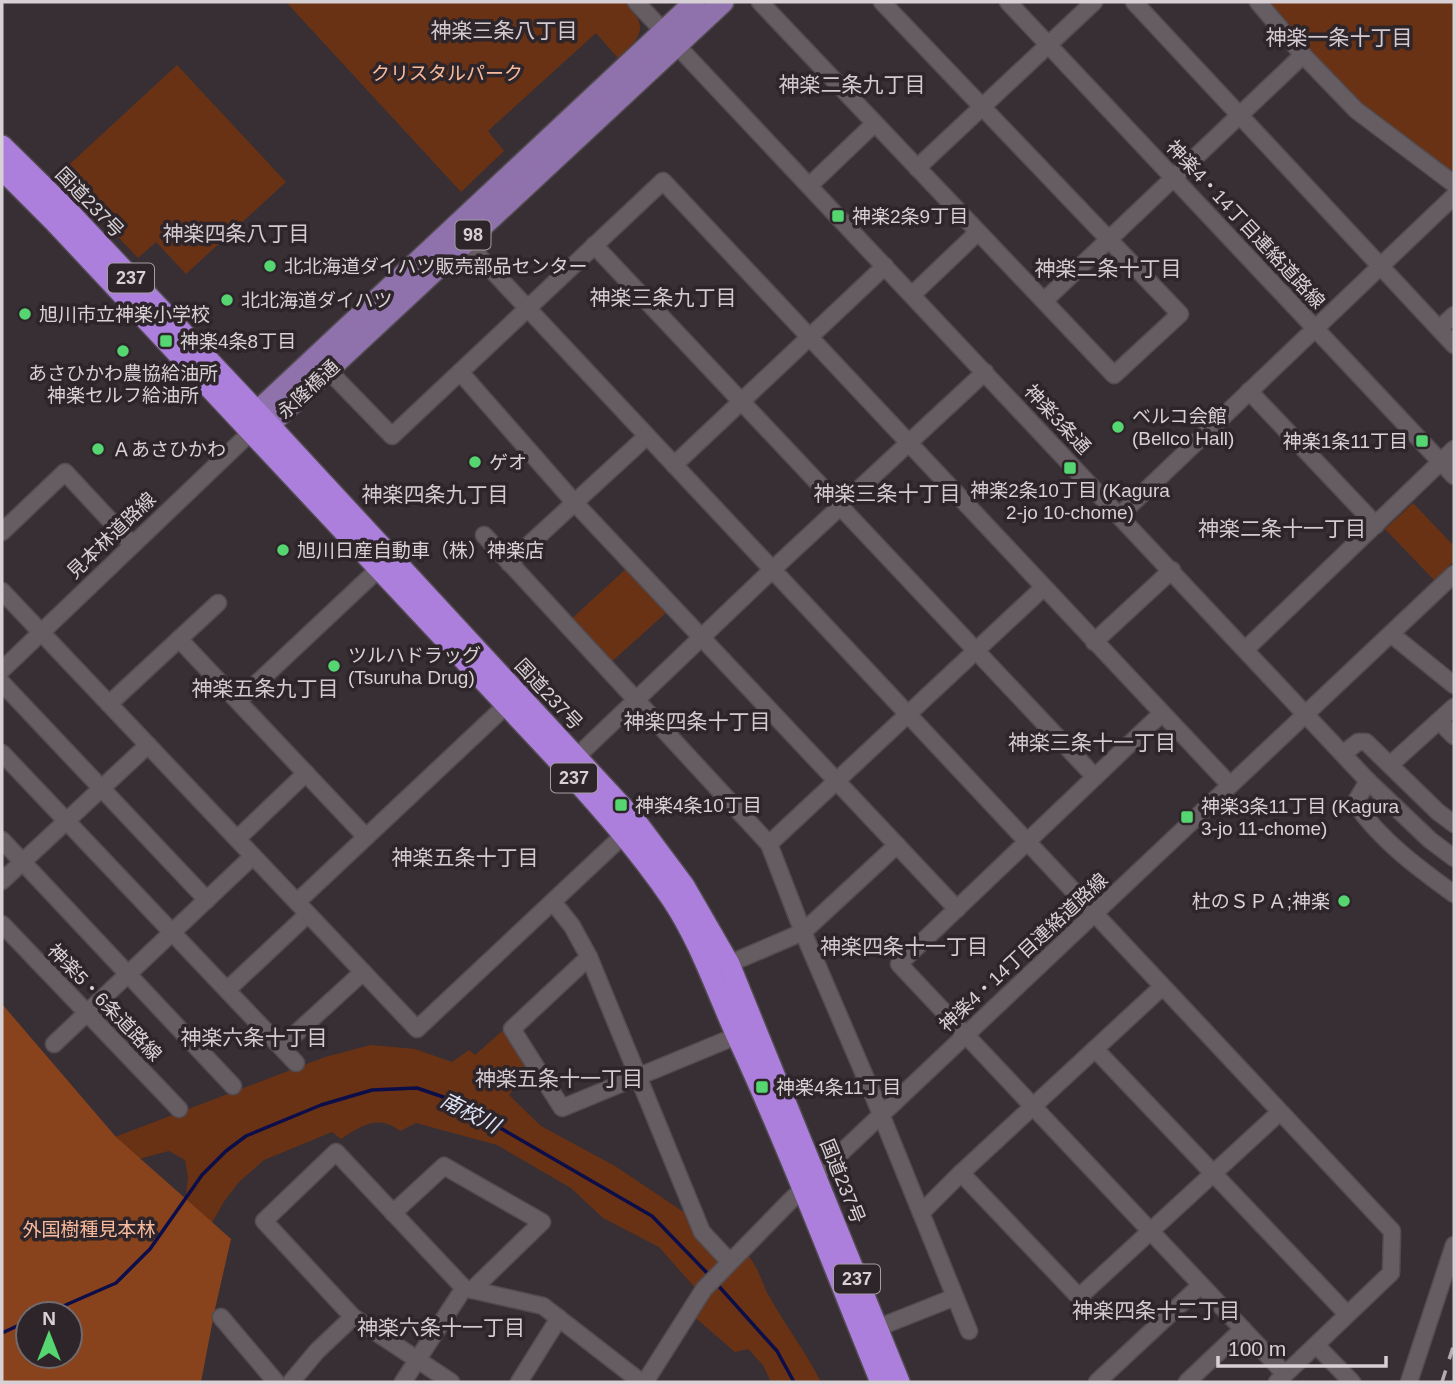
<svg xmlns="http://www.w3.org/2000/svg" width="1456" height="1384" viewBox="0 0 1456 1384" font-family="Arial,'Noto Sans JP',sans-serif">
<style>
.green{fill:#693215}
.forest{fill:#88431d;fill-rule:evenodd}
.lines{fill:none;stroke-linecap:round;stroke-linejoin:round}
.stream{stroke:#0c0e4a;stroke-width:3.5}
.minor-casing{stroke:#524b50;stroke-width:19}
.major-casing{stroke:#524b50;stroke-width:24}
.highway-casing{stroke:#524b50;stroke-width:24}
.minor{stroke:#665d63;stroke-width:16}
.major{stroke:#8f71ab;stroke-width:21}
.highway{stroke:#ab7fdb;stroke-width:21}
.rail{stroke:#b2acb0;stroke-width:3.5;stroke-dasharray:12 12;stroke-linecap:butt}
.poi-dot{fill:#55d671;stroke:#2d252a;stroke-width:2.5}
.labels{text-anchor:middle;stroke-width:7;stroke-linejoin:round;paint-order:stroke}
.shield{fill:#2d252a;stroke:#a49da2;stroke-width:2}
.shield-label{font-size:18px;font-weight:bold;fill:#d7d1d5}
.park-label{font-size:19px;fill:#f8bb9d;stroke:#2d252a}
.street-label{font-size:19px;fill:#d7d1d5;stroke:#2d252a}
.poi-label{font-size:19px;fill:#d7d1d5;stroke:#2d252a;text-anchor:start}
.neighbourhood-label{font-size:21px;fill:#d3c9cf;stroke:#2d252a}
.water-label{font-size:21px;font-style:italic;fill:#dde4f7;stroke:#2d252a}
</style>
<rect width="100%" height="100%" fill="#372f34"/>
<g class="green">
<path d="M286,2H626C649,28 642,37 618,58L596,33L488,131L504,151L461,192Z"/>
<path d="M1263,2H1454V175L1359,105Z"/>
<path d="M177,65L286,182L186,274L156,242L138,258L59,174Z"/>
<path d="M1413,503L1454,546V561L1434,580L1385,529Z"/>
<path d="M627,568L667,612L609,664L569,621Z"/>
<path d="M509,1025L528,1069L509,1095L541,1126L615,1166L688,1215L721,1260L697,1290L659,1247L603,1218L571,1188L497,1145L416,1123L400,1131C378,1114 361,1126 341,1139L332,1132L264,1160L238,1183L223,1203L199,1246L70,1314L184,1213L188,1177L185,1160L169,1151L131,1161L2,1180L325,1057L371,1045L415,1049L452,1062L469,1050L475,1055Z"/>
<path d="M745,1252C759,1267 760,1279 769,1296C785,1325 806,1352 821,1382H771L763,1365L748,1349L735,1352L691,1314Z"/>
</g>
<path class="forest" d="M2,1004L116,1137L231,1239L215,1309L201,1382H2ZM28,1314H70V1356H28Z"/>
<g class="lines">
<g class="stream">
<path d="M716,1283L777,1351L794,1382"/>
<path d="M45,1314L116,1283L150,1249L202,1175L226,1151L246,1136L321,1105L372,1090L417,1088L452,1100L652,1216L711,1277"/>
<path d="M2,1333L28,1321"/>
</g>
<defs>
<g id="minor">
<path d="M636,2L1368,781L1430,840L1454,858"/>
<path d="M760,2L1114,375L1180,314L882,2"/>
<path d="M1008,2L1454,476"/>
<path d="M1134,2L1454,345"/>
<path d="M1258,2L1303,55L1356,110L1454,184"/>
<path d="M917,168L1094,2"/>
<path d="M809,186L874,124"/>
<path d="M458,234L1392,1231L1391,1273L1277,1382"/>
<path d="M594,245L1095,777"/>
<path d="M912,295L978,232"/>
<path d="M1044,301L1303,55"/>
<path d="M1440,328L1454,315"/>
<path d="M322,364L392,436L663,181L1230,785"/>
<path d="M460,372L574,502L957,909"/>
<path d="M1249,391L1376,525"/>
<path d="M674,465L885,266"/>
<path d="M1120,515L1454,196"/>
<path d="M2,532L65,472L132,544"/>
<path d="M484,535L769,844L803,932L876,1102L969,1331"/>
<path d="M509,563L647,436"/>
<path d="M2,591L417,1029L630,829"/>
<path d="M1391,634L1454,685"/>
<path d="M179,639L366,837"/>
<path d="M1094,642L1172,570"/>
<path d="M1246,649L1454,449"/>
<path d="M2,670L251,432"/>
<path d="M2,683L207,900"/>
<path d="M238,701L387,561"/>
<path d="M109,704L218,603"/>
<path d="M1161,714L899,964L1285,1374"/>
<path d="M1439,721L1454,736"/>
<path d="M2,753L296,1063"/>
<path d="M1344,753L1358,742H1366L1438,812L1454,824"/>
<path d="M569,764L772,570L985,372"/>
<path d="M1391,764L1454,707"/>
<path d="M1368,781L1355,803C1380,840 1418,868 1454,894"/>
<path d="M237,839L306,773"/>
<path d="M2,840L233,1086"/>
<path d="M769,844L1043,588"/>
<path d="M2,881L148,745"/>
<path d="M297,902L514,698"/>
<path d="M553,902L572,926L589,957L702,1232L729,1261"/>
<path d="M2,924L179,1109"/>
<path d="M589,957L512,1029L562,1108L746,1032"/>
<path d="M719,968L803,932L897,845"/>
<path d="M227,990L308,914"/>
<path d="M54,1044L253,856"/>
<path d="M281,1047L363,972"/>
<path d="M1095,1049L1347,1314"/>
<path d="M961,1173L1079,1297L1280,1112"/>
<path d="M393,1213L444,1166L542,1222L472,1290"/>
<path d="M921,1213L961,1173L1162,987"/>
<path d="M221,1317L276,1382"/>
<path d="M867,1332L955,1297"/>
<path d="M1316,1345L1352,1382"/>
<path d="M291,1382L317,1351L353,1317"/>
<path d="M403,1382L464,1288"/>
<path d="M451,1382L353,1317L264,1221L336,1152L464,1288L543,1306L641,1382"/>
<path d="M519,1382L559,1318"/>
<path d="M645,1382L704,1289L791,1200L1454,574"/>
<path d="M1097,1382L1201,1285"/>
<path d="M1187,1382L1243,1329"/>
<path d="M1409,1382L1454,1245"/>
</g>
<g id="major">
<path d="M251,430L257,412L695,2"/>
<path d="M253,431L269,425L723,2"/>
</g>
<g id="highway">
<path d="M2,146L68,211L257,412L637,823L684,886L729,964L899,1382"/>
<path d="M2,169L55,222L557,759C597,803 638,849 672,899C700,941 717,992 738,1038C790,1151 834,1267 881,1382"/>
</g>
</defs>
<use href="#minor" class="minor-casing"/>
<use href="#major" class="major-casing"/>
<use href="#highway" class="highway-casing"/>
<use href="#minor" class="minor"/>
<use href="#major" class="major"/>
<use href="#highway" class="highway"/>
<path class="rail" d="M1442,1382L1454,1344"/>
</g>
<g class="poi-dot">
<rect x="831" y="209" width="14" height="14" rx="3.5"/>
<circle cx="270" cy="266" r="7"/>
<circle cx="227" cy="300" r="7"/>
<circle cx="25" cy="314" r="7"/>
<rect x="159" y="334" width="14" height="14" rx="3.5"/>
<circle cx="123" cy="351" r="7"/>
<circle cx="1118" cy="427" r="7"/>
<rect x="1415" y="434" width="14" height="14" rx="3.5"/>
<circle cx="98" cy="449" r="7"/>
<circle cx="475" cy="462" r="7"/>
<rect x="1063" y="461" width="14" height="14" rx="3.5"/>
<circle cx="283" cy="550" r="7"/>
<circle cx="334" cy="666" r="7"/>
<rect x="614" y="798" width="14" height="14" rx="3.5"/>
<rect x="1180" y="810" width="14" height="14" rx="3.5"/>
<circle cx="1344" cy="901" r="7"/>
<rect x="755" y="1080" width="14" height="14" rx="3.5"/>
</g>
<g class="labels">
<g class="shield">
<rect x="455.5" y="220.5" width="35" height="29" rx="5"/>
<rect x="108" y="263.5" width="46" height="29" rx="5"/>
<rect x="551" y="763.5" width="46" height="29" rx="5"/>
<rect x="834" y="1264.5" width="46" height="29" rx="5"/>
</g>
<g class="shield-label">
<text x="473" y="241">98</text>
<text x="131" y="284">237</text>
<text x="574" y="784">237</text>
<text x="857" y="1285">237</text>
</g>
<g class="park-label">
<text x="447" y="80">クリスタルパーク</text>
<text x="89" y="1236">外国樹種見本林</text>
</g>
<g class="street-label">
<text transform="translate(90 202) rotate(46)" y="7">国道237号</text>
<text transform="translate(1246 224) rotate(47)" y="7">神楽4・14丁目連絡道路線</text>
<text transform="translate(308 389) rotate(-43)" y="7">永隆橋通</text>
<text transform="translate(1058 419) rotate(47)" y="7">神楽3条通</text>
<text transform="translate(111 535) rotate(-44)" y="7">見本林道路線</text>
<text transform="translate(549 694) rotate(47)" y="7">国道237号</text>
<text transform="translate(1023 952) rotate(-43)" y="7">神楽4・14丁目連絡道路線</text>
<text transform="translate(105 1002) rotate(46)" y="7">神楽5・6条道路線</text>
<text transform="translate(843 1181) rotate(68)" y="7">国道237号</text>
</g>
<g class="poi-label">
<text x="852" y="223">神楽2条9丁目</text>
<text x="284" y="273">北北海道ダイハツ販売部品センター</text>
<text x="241" y="307">北北海道ダイハツ</text>
<text x="39" y="321">旭川市立神楽小学校</text>
<text x="180" y="348">神楽4条8丁目</text>
<text x="123" y="380" text-anchor="middle">あさひかわ農協給油所<tspan x="123" dy="22">神楽セルフ給油所</tspan></text>
<text x="1132" y="423">ベルコ会館<tspan x="1132" dy="22">(Bellco Hall)</tspan></text>
<text x="1408" y="448" text-anchor="end">神楽1条11丁目</text>
<text x="112" y="456">Ａあさひかわ</text>
<text x="489" y="469">ゲオ</text>
<text x="1070" y="497" text-anchor="middle">神楽2条10丁目 (Kagura<tspan x="1070" dy="22">2-jo 10-chome)</tspan></text>
<text x="297" y="557">旭川日産自動車（株）神楽店</text>
<text x="348" y="662">ツルハドラッグ<tspan x="348" dy="22">(Tsuruha Drug)</tspan></text>
<text x="635" y="812">神楽4条10丁目</text>
<text x="1201" y="813">神楽3条11丁目 (Kagura<tspan x="1201" dy="22">3-jo 11-chome)</tspan></text>
<text x="1330" y="908" text-anchor="end">杜のＳＰＡ;神楽</text>
<text x="776" y="1094">神楽4条11丁目</text>
</g>
<g class="neighbourhood-label">
<text x="504" y="38">神楽三条八丁目</text>
<text x="1339" y="45">神楽一条十丁目</text>
<text x="852" y="92">神楽二条九丁目</text>
<text x="236" y="241">神楽四条八丁目</text>
<text x="1108" y="276">神楽二条十丁目</text>
<text x="663" y="305">神楽三条九丁目</text>
<text x="887" y="501">神楽三条十丁目</text>
<text x="435" y="502">神楽四条九丁目</text>
<text x="1282" y="536">神楽二条十一丁目</text>
<text x="265" y="696">神楽五条九丁目</text>
<text x="697" y="729">神楽四条十丁目</text>
<text x="1092" y="750">神楽三条十一丁目</text>
<text x="465" y="865">神楽五条十丁目</text>
<text x="904" y="954">神楽四条十一丁目</text>
<text x="254" y="1045">神楽六条十丁目</text>
<text x="559" y="1086">神楽五条十一丁目</text>
<text x="1156" y="1318">神楽四条十二丁目</text>
<text x="441" y="1335">神楽六条十一丁目</text>
</g>
<g class="water-label">
<text transform="translate(470 1113) rotate(27)" y="7">南校川</text>
</g>
</g>
<rect width="1456" height="1384" fill="none" stroke="#d7d1d5" stroke-width="7"/>
<g transform="translate(49 1335)"><circle r="33" fill="#2d252a" stroke="#716a6e" stroke-width="2"/>
<path d="M0-5L12 26L0 18L-12 26Z" fill="#55d671"/>
<text y="-10" font-size="19" font-weight="bold" text-anchor="middle" fill="#d7d1d5">N</text>
</g>
<path d="M1218 1356v10h168v-10" fill="none" stroke="#d7d1d5" stroke-width="3.5"/>
<text x="1228" y="1356" font-size="21" fill="#d7d1d5" stroke="#2d252a" stroke-width="5" paint-order="stroke">100 m</text>
</svg>
